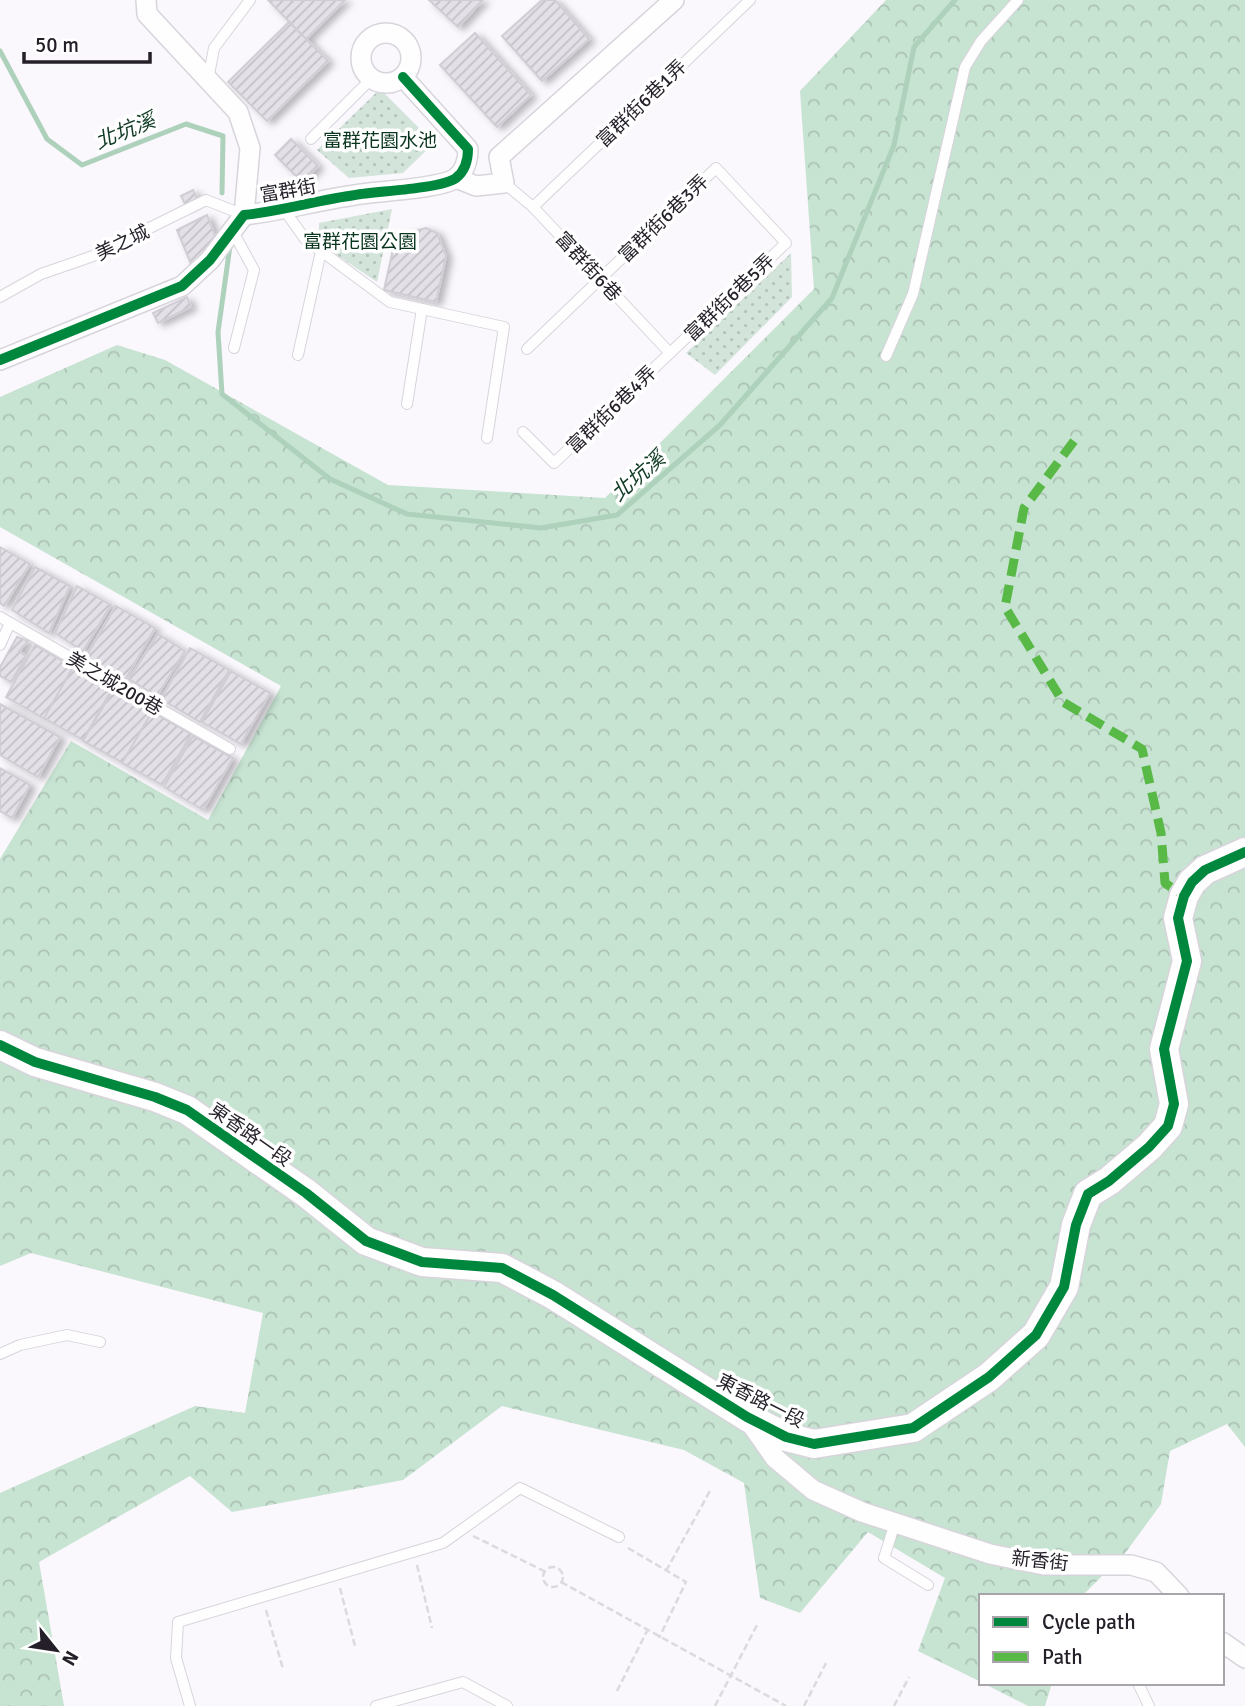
<svg xmlns="http://www.w3.org/2000/svg" width="1245" height="1706" viewBox="0 0 1245 1706" font-family="Signika,'Noto Sans TC',sans-serif">
<style>
.grass{fill:url(#grass-dots)}
.forest{fill:url(#forest-crowns)}
.lines{fill:none;stroke-linecap:round;stroke-linejoin:round}
.stream{stroke:#add1bb;stroke-width:5}
.building{fill:url(#building-hatch);stroke:#d1cdd4;stroke-width:2;filter:url(#shadow)}
.lane-casing{stroke:#d8d4db;stroke-width:12}
.street-casing{stroke:#d8d4db;stroke-width:22}
.secondary-casing{stroke:#d8d4db;stroke-width:31}
.path{stroke:#dbdadd;stroke-width:2.5;stroke-dasharray:7 3.5;stroke-linecap:butt}
.lane{stroke:#fefeff;stroke-width:10}
.street{stroke:#fefeff;stroke-width:19}
.secondary{stroke:#fefeff;stroke-width:28}
.quiet{stroke:#58b947;stroke-width:9;stroke-dasharray:18 9;stroke-linecap:butt}
.cycleway-casing{stroke:#fff;stroke-width:15}
.cycleway{stroke:#00873e;stroke-width:10}
.labels{text-anchor:middle;stroke-width:7;stroke-linejoin:round;paint-order:stroke}
.street-label{font-size:19px;fill:#241f28;stroke:#fff}
.park-label{font-size:19px;fill:#09351e;stroke:#fff}
.water-label{font-size:21px;font-style:italic;fill:#123c25;stroke:#fff}
</style>
<defs>
<pattern id="grass-dots" width="8" height="8" patternUnits="userSpaceOnUse" patternTransform="scale(1.75)"><rect width="8" height="8" fill="#d3e4da"/><path d="M2 2h.1M6 6h.1" fill="none" stroke="#b5c3bb" stroke-width="1.8" stroke-linecap="round"/></pattern>
<pattern id="forest-crowns" width="20" height="18" patternUnits="userSpaceOnUse" patternTransform="scale(1.75)"><rect width="20" height="18" fill="#c7e3d2"/><path d="M2 6a3 3 0 1 1 6 0M12 15a3 3 0 1 1 6 0" fill="none" stroke="#abc2b4"/></pattern>
<pattern id="building-hatch" width="6" height="6" patternUnits="userSpaceOnUse" patternTransform="scale(1.75)"><rect width="6" height="6" fill="#e4e0e8"/><path d="M-1 1l2-2M0 6l6-6M5 7l2-2" fill="none" stroke="#c3c0c7"/></pattern>
<filter id="shadow"><feDropShadow dx="5.5" dy="3" stdDeviation="3.5" flood-color="#0004"/></filter>
</defs>
<rect width="100%" height="100%" fill="#faf7fd"/>
<g class="grass">
<path d="M380,89L434,143L403,173L349,178L317,150Z"/>
<path d="M392,209L377,282L319,243V223Z"/>
<path d="M791,253L792,297L715,375L686,353Z"/>
</g>
<g class="forest">
<path d="M886,0H1245V1447L1227,1424L1170,1451L1161,1504L1126,1552L1082,1596H981V1682L918,1651L945,1578L868,1532L800,1613L760,1598L744,1483L684,1450L502,1406L403,1480L232,1512L190,1476L39,1562L64,1706H0V1493L195,1406L245,1413L263,1313L31,1253L0,1266V859L71,741L208,820L281,686L0,527V397L117,345L165,360L388,485L605,498L814,289L800,91Z"/>
<path d="M983,1683H1052L1045,1706H1028Z"/>
</g>
<g class="lines">
<g class="stream">
<path d="M0,51L47,139L82,165L186,124L223,136L222,193"/>
<path d="M230,246L218,332L222,394L330,479L407,514L541,528L617,515L720,425L832,298L894,145L914,47L955,0"/>
</g>
</g>
<g class="building">
<path d="M268,0H345L306,39Z"/>
<path d="M429,0H483L458,27Z"/>
<path d="M542,0H555L589,39L542,81L502,36Z"/>
<path d="M289,22L328,61L267,121L228,82Z"/>
<path d="M475,33L531,95L497,127L440,65Z"/>
<path d="M291,139L318,166L302,182L275,155Z"/>
<path d="M193,190L197,198L186,206L181,196Z"/>
<path d="M207,215L218,244L193,269L177,230Z"/>
<path d="M426,228L437,233L446,256L436,302L384,290L394,245L403,234Z"/>
<path d="M187,297L191,307L158,323L153,313Z"/>
<path d="M0,547L30,564L4,606L0,603Z"/>
<path d="M35,567L70,586L49,633L12,610Z"/>
<path d="M77,586L111,605L83,651L55,633Z"/>
<path d="M116,606L155,628L125,680L86,657Z"/>
<path d="M158,634L185,651L157,696L129,679Z"/>
<path d="M17,637L28,641L19,651L26,656L11,682L0,676V667Z"/>
<path d="M35,645L74,668L45,719L6,697Z"/>
<path d="M190,648L229,670L200,722L161,699Z"/>
<path d="M73,667L112,689L83,740L44,718Z"/>
<path d="M231,671L270,693L241,744L202,722Z"/>
<path d="M113,690L152,712L123,763L83,741Z"/>
<path d="M0,704L60,737L38,777L0,755Z"/>
<path d="M152,712L191,734L162,785L122,763Z"/>
<path d="M193,736L233,758L203,810L164,787Z"/>
<path d="M0,768L30,785L12,818L0,811Z"/>
</g>
<g class="lines">
<defs>
<g id="lane">
<path d="M208,80L214,48L250,0"/>
<path d="M311,139L371,79"/>
<path d="M504,183L533,207L670,353"/>
<path d="M533,207L750,0"/>
<path d="M285,211L305,239L390,302L504,327L487,438"/>
<path d="M232,230L254,270L234,348"/>
<path d="M0,297L41,274L93,256L206,200L244,215"/>
<path d="M298,355L321,251"/>
<path d="M886,356L913,294L965,67L981,41L1018,0"/>
<path d="M407,404L422,309"/>
<path d="M523,432L554,463L786,243L716,168L527,349"/>
<path d="M0,617L230,749"/>
<path d="M0,645L10,623"/>
<path d="M0,1354L20,1345L67,1335L100,1342"/>
<path d="M895,1523L884,1558L928,1585"/>
<path d="M1138,1683L1149,1706"/>
<path d="M190,1706L176,1658L178,1622L443,1543L520,1488L619,1537"/>
<path d="M376,1706L463,1682L507,1706"/>
</g>
<g id="street">
<path d="M146,0L147,14L238,112L250,148L244,215"/>
<circle cx="386" cy="58" r="25"/>
<path d="M456,178L476,186L504,183L499,157L674,0"/>
<path d="M0,360L182,286L210,260L244,215C282,211 318,200 355,195C377,191 441,189 456,178C465,171 468,159 468,149L403,77"/>
<path d="M749,1421L775,1458L813,1490L862,1512L990,1554L1044,1565H1131L1156,1572L1179,1596"/>
<path d="M1222,1642L1245,1658"/>
</g>
<path id="secondary" d="M0,1045L35,1062L155,1097L187,1110L306,1193L366,1241L422,1262L502,1268L553,1295L747,1417L786,1437L814,1444L913,1428L989,1377L1036,1335L1064,1287L1076,1225L1088,1194L1109,1181L1149,1147L1168,1126L1174,1104L1164,1049L1187,961L1178,918L1184,896L1192,882L1205,870L1245,852"/>
</defs>
<use href="#lane" class="lane-casing"/>
<use href="#street" class="street-casing"/>
<use href="#secondary" class="secondary-casing"/>
<g class="path">
<path d="M473,1536L544,1571"/>
<path d="M628,1548L686,1582L659,1638"/>
<path d="M417,1565L432,1628"/>
<circle cx="553" cy="1577" r="10"/>
<path d="M666,1571L711,1489"/>
<path d="M561,1582L786,1706"/>
<path d="M340,1588L355,1646"/>
<path d="M266,1610L283,1669"/>
<path d="M617,1691L647,1631"/>
<path d="M715,1706L757,1625"/>
<path d="M804,1706L826,1663"/>
<path d="M894,1706L909,1677"/>
</g>
<use href="#lane" class="lane"/>
<use href="#street" class="street"/>
<use href="#secondary" class="secondary"/>
<path class="quiet" d="M1074,441L1024,508L1005,607L1063,702L1142,749L1161,833L1165,883L1184,896"/>
<defs>
<g id="cycleway">
<path d="M0,360L182,286L210,260L244,215C282,211 318,200 355,195C377,191 441,189 456,178C465,171 468,159 468,149L403,77"/>
<path d="M0,1045L35,1062L155,1097L187,1110L306,1193L366,1241L422,1262L502,1268L553,1295L747,1417L786,1437L814,1444L913,1428L989,1377L1036,1335L1064,1287L1076,1225L1088,1194L1109,1181L1149,1147L1168,1126L1174,1104L1164,1049L1187,961L1178,918L1184,896L1192,882L1205,870L1245,852"/>
</g>
</defs>
<use href="#cycleway" class="cycleway-casing"/>
<use href="#cycleway" class="cycleway"/>
</g>
<g class="labels">
<g class="street-label">
<text transform="translate(641 103) rotate(-44)" y="7">富群街6巷1弄</text>
<text transform="translate(288 190) rotate(-10)" y="7">富群街</text>
<text transform="translate(663 218) rotate(-44)" y="7">富群街6巷3弄</text>
<text transform="translate(122 242) rotate(-26)" y="7">美之城</text>
<text transform="translate(589 266) rotate(47)" y="7">富群街6巷</text>
<text transform="translate(729 297) rotate(-44)" y="7">富群街6巷5弄</text>
<text transform="translate(611 409) rotate(-44)" y="7">富群街6巷4弄</text>
<text transform="translate(115 683) rotate(30)" y="7">美之城200巷</text>
<text transform="translate(251 1134) rotate(35)" y="7">東香路一段</text>
<text transform="translate(761 1400) rotate(27)" y="7">東香路一段</text>
<text transform="translate(1040 1560) rotate(6)" y="7">新香街</text>
</g>
<g class="park-label">
<text x="380" y="147">富群花園水池</text>
<text x="360" y="248">富群花園公園</text>
</g>
<g class="water-label">
<text transform="translate(125 131) rotate(-22)" y="7">北坑溪</text>
<text transform="translate(638 476) rotate(-41)" y="7">北坑溪</text>
</g>
</g>
<rect x="979" y="1594" width="245" height="91" fill="#ffffff" stroke="#a7a5a9" stroke-width="2"/>
<rect x="993" y="1617" width="35" height="10" fill="#00873e" stroke="#a7a5a9" stroke-width="2"/>
<text x="1042" y="1629" font-size="21" fill="#241f28">Cycle path</text>
<rect x="993" y="1652" width="35" height="10" fill="#58b947" stroke="#a7a5a9" stroke-width="2"/>
<text x="1042" y="1664" font-size="21" fill="#241f28">Path</text>
<g transform="translate(56 1650) rotate(120)" stroke="#ffffff" stroke-width="5" paint-order="stroke">
<path d="M0-5L12 26L0 18L-12 26Z" fill="#241f28"/>
<text y="-10" font-size="19" font-weight="bold" text-anchor="middle" fill="#241f28">N</text>
</g>
<path d="M24 52v10h126v-10" fill="none" stroke="#241f28" stroke-width="3.5"/>
<text x="35" y="52" font-size="21" fill="#241f28" stroke="#ffffff" stroke-width="5" paint-order="stroke">50 m</text>
</svg>
